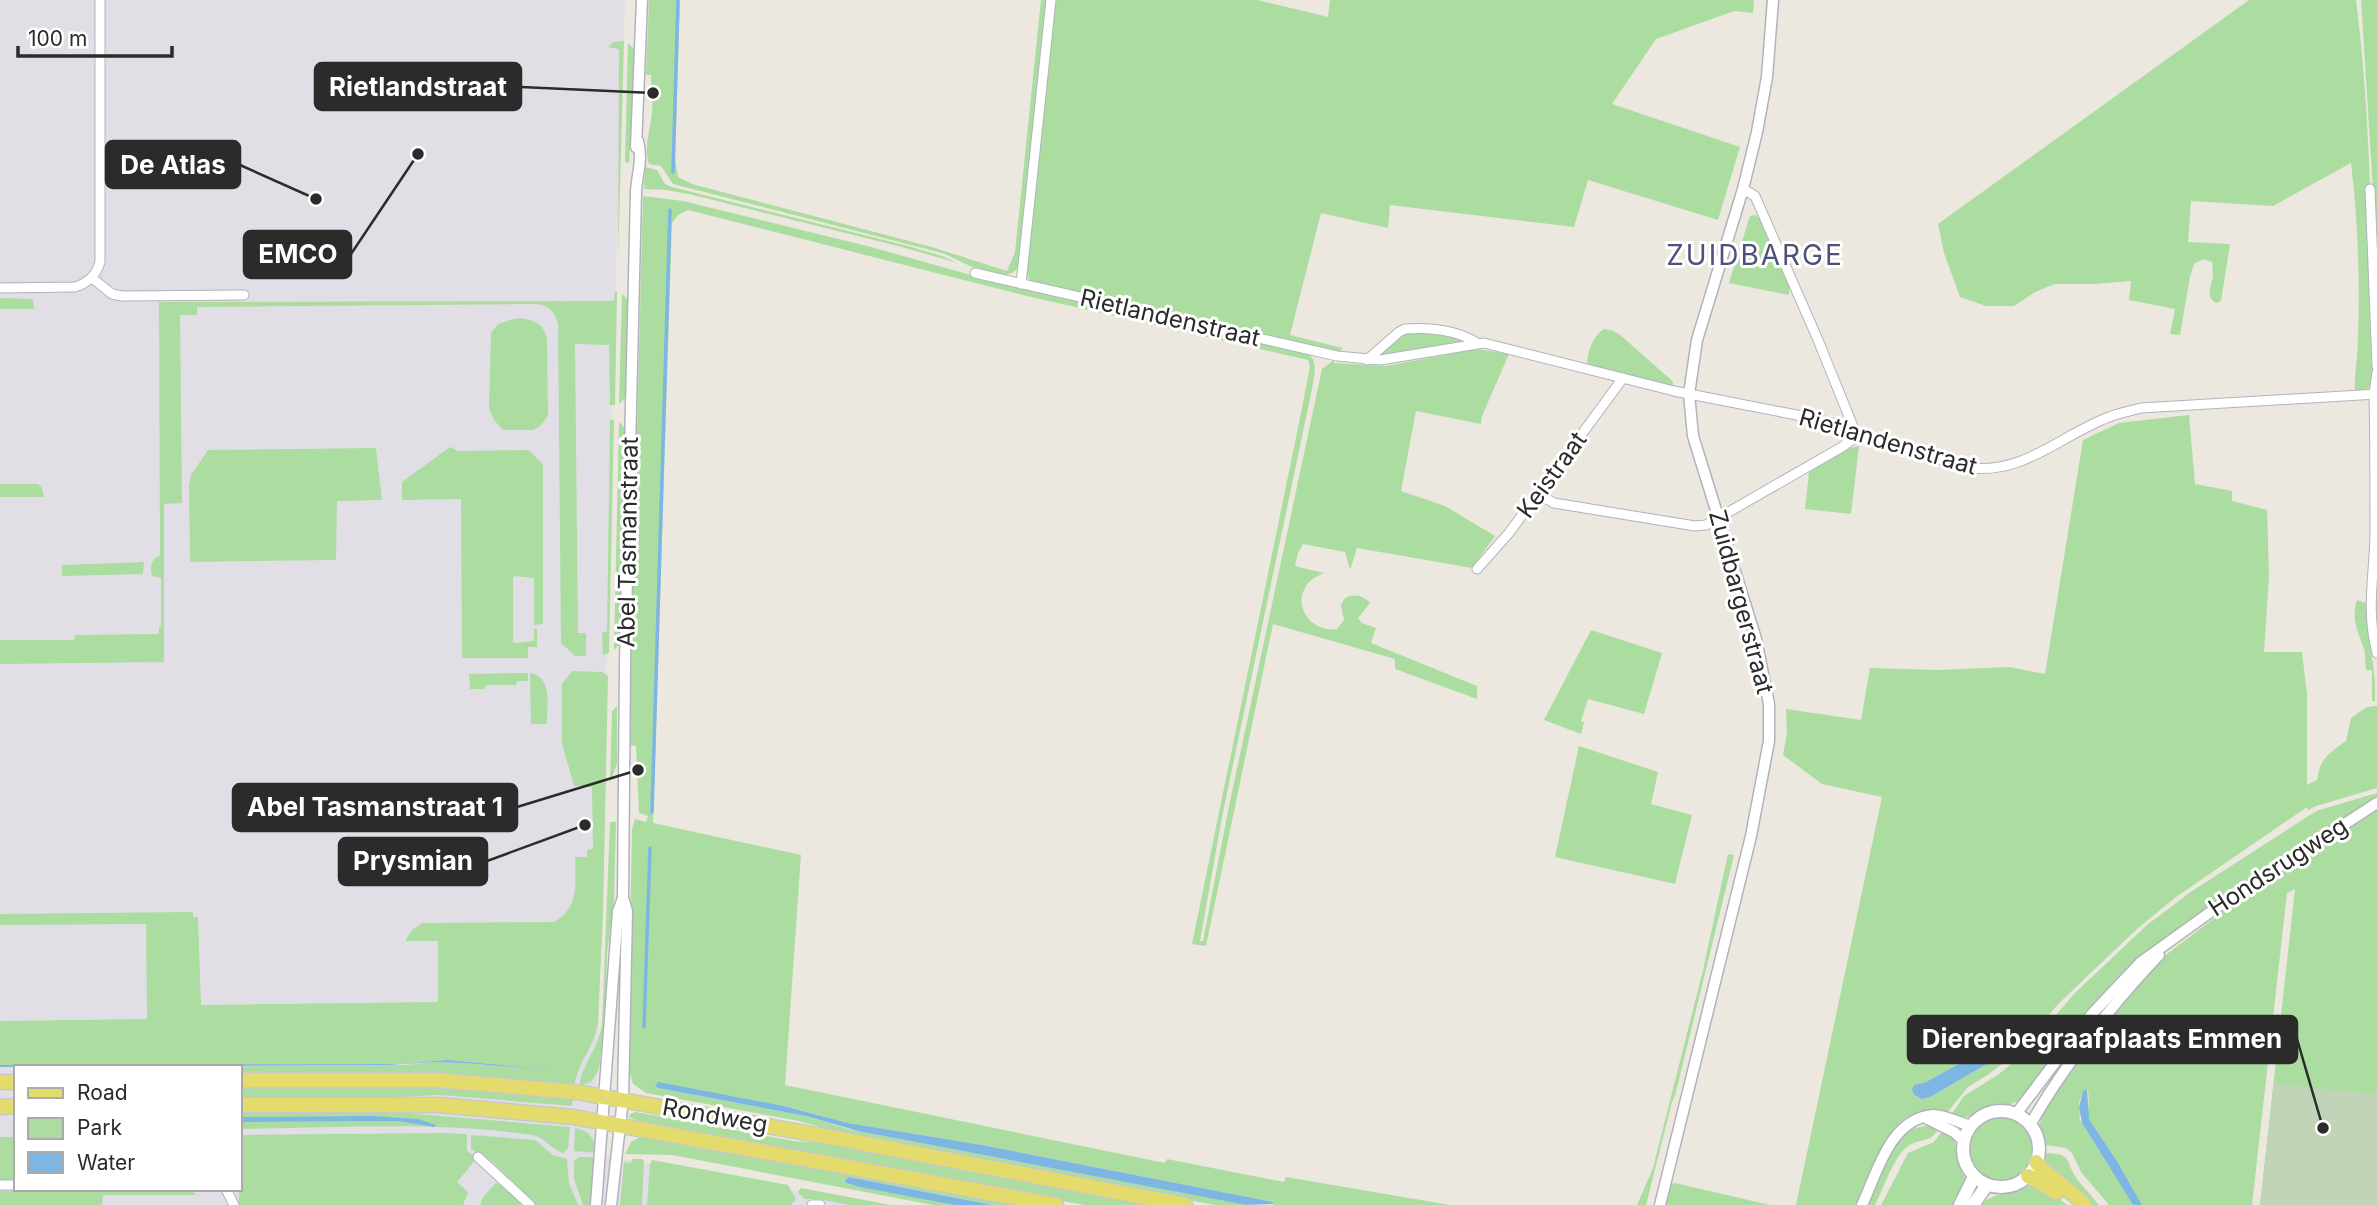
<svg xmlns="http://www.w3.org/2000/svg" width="2377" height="1205" viewBox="0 0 2377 1205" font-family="Inter,sans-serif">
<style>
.industrial{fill:#e1dfe5;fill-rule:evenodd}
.green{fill:#abdda1;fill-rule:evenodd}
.cemetery{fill:#c1d4b8}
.water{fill:#7db6e3}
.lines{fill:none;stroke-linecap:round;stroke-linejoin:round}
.stream{stroke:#7db6e3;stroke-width:3.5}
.minor-casing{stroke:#b2b2bd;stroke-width:11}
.tertiary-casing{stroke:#b2b2bd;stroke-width:13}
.secondary-casing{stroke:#b2b2bd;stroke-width:15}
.primary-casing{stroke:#c8c8c8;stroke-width:17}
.minor{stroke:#fff;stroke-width:9}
.tertiary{stroke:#fff;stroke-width:10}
.secondary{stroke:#fff;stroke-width:12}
.primary{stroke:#e3dc6c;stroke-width:14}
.labels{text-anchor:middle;stroke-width:6;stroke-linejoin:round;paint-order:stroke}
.street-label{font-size:24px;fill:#2b2b2b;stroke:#fff}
.quarter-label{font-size:28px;letter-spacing:2px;fill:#505078;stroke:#fff}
.leader{fill:none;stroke:#2b2b2b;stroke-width:2.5}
.callout-dot{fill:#2b2b2b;stroke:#fff;stroke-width:2.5}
.callout{fill:#2b2b2b;stroke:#2b2b2b;stroke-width:2.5}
.callout-label{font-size:26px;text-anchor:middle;font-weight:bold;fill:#fff}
</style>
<rect width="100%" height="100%" fill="#ece8df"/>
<path class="industrial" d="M0,0H625L612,393L596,1154L869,1205H0ZM16,1067H240V1189H16Z"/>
<g class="green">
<path d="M649,0H680L675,159L678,177L692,184L932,247L1007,271L1015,252L1041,0H1048L1020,264C1006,292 962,260 942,253L673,184L661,166L649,164C644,148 649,135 651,120C654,105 651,90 651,75H646Z"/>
<path d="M1053,0H1257L1328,17L1330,0H1754L1753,13L1734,11L1656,39L1612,104L1740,147L1718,220L1588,180L1574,227L1390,205L1388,228L1321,213L1290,335L1343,348L1338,353L1031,282L1025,272Z"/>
<path d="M2249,0H2356C2372,124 2371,251 2375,376L2369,388L2355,392C2354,374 2358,356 2358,338C2360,281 2358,219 2351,163L2273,206L2191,201L2188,242L2230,244L2221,301L2216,303C2204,295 2212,287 2213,275C2213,274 2212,262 2212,262L2203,259L2194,264L2190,277L2180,335L2170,334L2175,309L2129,300L2131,281L2094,284H2055L2035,292L2014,306H1986L1960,297L1944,253L1938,224Z"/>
<path d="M2361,0H2377V326L2374,205Z"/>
<path d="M624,41L618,263L619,49L608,47L613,42Z"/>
<path d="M628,43L636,51L629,163L625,162Z"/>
<path d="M645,167L657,170L665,184L672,187L908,246L942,256L958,263L898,246L693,195L667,190L644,189Z"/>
<path d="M643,196L683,201L871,247L985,279L1307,352C1319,362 1314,375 1312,389L1222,817L1200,941H1203L1228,811L1322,369L1334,360V363L1386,366L1477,349L1509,354L1482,416L1481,424L1416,411L1401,491L1445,506L1495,536L1472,568L1357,548L1350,570L1345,552L1303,544L1298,553L1295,566L1324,573C1318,576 1310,579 1306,586C1292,608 1313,633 1337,629L1344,620L1341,605L1344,599C1352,593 1363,595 1370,603L1358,618L1362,623L1376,628L1371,643L1477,686V699L1395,669V659L1273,624L1206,946L1192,944L1302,408L1310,366L1308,360L1031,297L688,210L678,215L672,223L653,823L801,855L785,1085L1165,1163L1167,1159L1284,1182L1286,1177L1450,1205H1273V1202L982,1145L848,1123L785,1106L656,1083L658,1088L806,1116L848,1129L1246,1205H1215L848,1135L799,1121L646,1093L633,1084L628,1066L632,829L635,819L646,822L648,816L639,813L636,746L629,745Z"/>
<path d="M1754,215L1761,218L1789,278V295L1729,283L1750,216Z"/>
<path d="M615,291H617L615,405H610L609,345L575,344L578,633H586V656H575L561,643L558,324C555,311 548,305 535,304L197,307V315H180L182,503L164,504V662L0,664V640H74L75,635L159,634V627L161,626V578L152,576C150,566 151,560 160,555L159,302L614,301Z"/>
<path d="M622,294L628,300L625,398L619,404Z"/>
<path d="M0,298L33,299L34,309H0Z"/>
<path d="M517,318C532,319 544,323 547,339L548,416L540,426L533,430H503L494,420L489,408L491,333L498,324Z"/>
<path d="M1604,329L1611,330L1619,334L1669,378L1673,382V386L1587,365C1587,352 1593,336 1604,329Z"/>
<path d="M1407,332H1435L1466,341L1374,357L1393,340Z"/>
<path d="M2189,415L2195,484L2232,491V501L2267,510L2269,576L2264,652H2302L2307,694V785L2317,780C2320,758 2329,753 2346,741L2351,718C2360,712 2366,705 2377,706V788L2316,806L2308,810L2307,807L2176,897L2137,929L2059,1003L2015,1054L1989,1074L1968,1087L1946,1114C1904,1106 1893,1125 1877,1160C1870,1175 1863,1190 1856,1205H1796L1882,797L1822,784L1783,755L1787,733L1786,709L1861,720L1870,668L1937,670L2009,667L2045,674L2083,440L2119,423ZM2004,1039H2010L2015,1042L2013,1049L1930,1097H1916L1914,1095V1085L1926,1082Z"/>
<path d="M610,420H614L609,653L603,655L602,633L607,631Z"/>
<path d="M619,422L625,428L620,644L614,650Z"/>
<path d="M1859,446L1851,514L1805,509L1809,472L1849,448Z"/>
<path d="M450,447L458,451L528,450L543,464V624L534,625V578L514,576L513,578V641L515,643L534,641V629H537V647H528V658H462L461,499L402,500V482Z"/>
<path d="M376,448L382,500L337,501L336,560L190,562L189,485L191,475L208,450Z"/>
<path d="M0,484H38L42,488L44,497H0Z"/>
<path d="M144,562L143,574L62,576V565Z"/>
<path d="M2357,600L2368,604C2366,636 2377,671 2375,701H2372V670H2366C2365,662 2366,653 2363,646C2357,631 2351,616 2357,600Z"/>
<path d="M1591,630L1662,653L1644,714L1588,699L1581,721L1584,722L1581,734L1544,720Z"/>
<path d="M572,671L602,672L608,676L603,914L598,1022C595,1047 578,1061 574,1087C463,1073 352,1073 240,1075V1067H150L405,1065L434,1062L464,1063L565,1071L448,1060L399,1064L0,1065V1021L147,1019L146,924L0,925V914L193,912V917H198L201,1005L438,1002V941H405L412,930L422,923L554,922C580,908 575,883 575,857H587V850L593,849L592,787L574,786L562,743V684Z"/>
<path d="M528,673V681H517L516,685H486L485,689H470L469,674Z"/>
<path d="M530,673C553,677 547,706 547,724H531Z"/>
<path d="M617,706V764L610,783L612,711Z"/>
<path d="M1579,746L1658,772L1651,804L1692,815L1675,884L1555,857Z"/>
<path d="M2377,793V796L2208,906L2145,955L2075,1027L2020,1100L2011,1104L1989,1106L1967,1117L1950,1116L1964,1096L1999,1074L2022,1055L2074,994L2147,925L2192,891L2310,815L2319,810Z"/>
<path d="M2377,810V1205H2260L2295,889L2287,893L2252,1205H2142L2117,1161L2089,1119C2086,1109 2091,1099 2087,1089L2083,1091L2079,1103L2080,1120L2133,1205H2109L2081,1172L2072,1153L2066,1148L2046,1145L2040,1124L2042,1111L2120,1003L2167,954L2233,904Z"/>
<path d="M610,822H616L614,900L607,954L605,1017L599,1069L591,1082L579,1086C583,1063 599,1047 602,1024Z"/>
<path d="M1728,854L1734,855L1675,1096L1672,1102L1646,1205H1637L1653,1168L1703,970Z"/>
<path d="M373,1085L457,1087L573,1098L572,1106L439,1095L370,1098L240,1099V1086Z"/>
<path d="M240,1110L383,1111L570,1127L568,1148L564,1153C551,1150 545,1137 532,1135C436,1121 336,1128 240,1129V1122L397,1121L434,1127L392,1117H240Z"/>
<path d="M636,1112L794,1141L840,1145L1156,1205H1084L642,1122L629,1117L630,1114Z"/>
<circle cx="2001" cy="1149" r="31"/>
<path d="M1929,1125L1939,1128C1929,1145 1921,1137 1907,1147C1894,1156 1883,1190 1875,1205H1867L1898,1140L1908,1130Z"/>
<path d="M575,1128C589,1131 595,1138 597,1153L574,1151Z"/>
<path d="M1943,1130L1952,1136L1955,1142L1957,1158L1965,1179L1956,1205H1881L1908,1153L1934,1142Z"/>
<path d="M443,1133L467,1134V1151L477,1158L457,1182L468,1192L463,1205H239L240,1135Z"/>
<path d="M471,1135L535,1140L553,1155L567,1159L569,1183L578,1205H536L493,1162L471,1149Z"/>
<path d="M643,1135L1020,1205H992L849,1177L845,1180L848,1184L954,1205H933L672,1155L625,1154L631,1142Z"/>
<rect x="0" y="1137" width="16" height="44"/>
<path d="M2045,1153C2074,1154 2064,1160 2077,1179C2084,1188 2092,1196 2099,1205H2088L2045,1165Z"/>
<path d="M579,1157H597L594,1205H583L574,1179V1161Z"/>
<path d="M632,1159H642L644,1161L642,1205H620L624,1162L631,1163Z"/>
<path d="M652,1160L788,1185L796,1199L791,1205H647L650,1164Z"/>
<path d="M496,1183L503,1185L521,1205H480L483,1197Z"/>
<path d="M1675,1183L1770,1205H1665L1671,1184Z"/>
<path d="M2029,1186L2045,1188L2067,1205H1981C1993,1192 2012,1193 2029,1186Z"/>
<path d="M801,1188L891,1205H850L817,1199H804L798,1192Z"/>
<path d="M0,1191H193L196,1195H103L102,1205H0Z"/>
</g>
<path class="cemetery" d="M2274,1084L2377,1094V1205H2260Z"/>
<g class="water">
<path d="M2004,1039H2010L2014,1041L2016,1045L2013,1049L1930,1097L1922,1099L1914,1095L1912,1089L1914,1085L1926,1082Z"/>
<path d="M448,1060L565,1071L464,1063L434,1062L388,1065L0,1067V1065L399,1064Z"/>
<path d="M658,1082L784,1106L848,1123L982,1145L1273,1202V1204L1246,1205L858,1131L806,1116L658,1088L655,1085Z"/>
<path d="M2087,1089L2089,1119L2117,1161L2142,1205H2133L2082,1123L2079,1107L2083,1091Z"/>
<path d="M373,1116L418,1119L436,1125L434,1127L397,1121L240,1122V1117Z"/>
<path d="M849,1177L992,1205H954L860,1187L846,1183L845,1180Z"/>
</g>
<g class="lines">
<g class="stream">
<path d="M673,172L678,0"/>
<path d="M652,812L670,210"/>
<path d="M644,1027L650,848"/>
</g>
<defs>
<g id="minor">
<path d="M1743,189L1755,196L1818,340L1856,434"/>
<path d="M2370,189L2377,366"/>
<path d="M975,273L1337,356L1380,360L1484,343L1674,391L1817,419L1844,427L1857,436L1970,468C2025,474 2061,435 2109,417C2119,413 2130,411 2141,408L2377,394"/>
<path d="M92,278L112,294L122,296L244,295"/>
<path d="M1021,284L1051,0"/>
<path d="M0,288L75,287C88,283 96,276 100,262V0"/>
<path d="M1367,360L1399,332L1405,329C1428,327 1458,330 1477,343"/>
<path d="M2377,372L2374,394C2375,441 2375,488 2375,535C2374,577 2366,611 2377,653"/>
<path d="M1538,494L1554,503L1695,526L1706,525L1842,447L1857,436"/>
<path d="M1477,569L1509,533L1623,378"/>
<path d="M478,1157L530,1205"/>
<path d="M0,1185H16"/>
<path d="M226,1189L234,1205"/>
<path d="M812,1205H820"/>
</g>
<g id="tertiary">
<path d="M636,147L642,0"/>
<path d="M2016,1114L2091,1015L2141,962L2223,903L2377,803"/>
<path d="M1926,1118L1954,1132L1964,1141"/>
<path d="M2030,1125C2063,1067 2113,1003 2159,955"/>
<path d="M596,1205L618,911L623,898"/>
<path d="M611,1205L623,1099L627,911L623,898L625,664L636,192C637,173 643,161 638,141"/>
<path d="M1660,1205L1751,836L1769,741V704L1756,639L1693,436L1689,394L1697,340L1743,189L1757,132L1767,77L1773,0"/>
<path d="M1862,1205C1878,1171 1890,1119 1933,1115C1945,1115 1960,1123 1971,1126"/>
</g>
<g id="secondary">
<circle cx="2001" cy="1149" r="38"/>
<path d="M1960,1205L1974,1177"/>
<path d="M1973,1205L1987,1185"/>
</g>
<g id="primary">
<path d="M240,1080H436L576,1092L835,1138L1185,1205"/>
<path d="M0,1082H16"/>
<path d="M240,1105H438L573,1117L1056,1205"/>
<path d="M0,1107L16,1106"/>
<path d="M2036,1162C2049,1179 2070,1188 2084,1205"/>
<path d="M2028,1176L2057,1192"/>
</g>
</defs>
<use href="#minor" class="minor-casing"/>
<use href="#tertiary" class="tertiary-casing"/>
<use href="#secondary" class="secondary-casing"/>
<use href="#primary" class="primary-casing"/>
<use href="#minor" class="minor"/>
<use href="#tertiary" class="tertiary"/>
<use href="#secondary" class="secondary"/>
<use href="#primary" class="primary"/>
</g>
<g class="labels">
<g class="street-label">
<text transform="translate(1170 318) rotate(13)" y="8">Rietlandenstraat</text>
<text transform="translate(1888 442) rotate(16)" y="8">Rietlandenstraat</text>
<text transform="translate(1552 475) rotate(-54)" y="8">Keistraat</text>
<text transform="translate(628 542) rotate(-89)" y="8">Abel Tasmanstraat</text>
<text transform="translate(1741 602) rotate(75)" y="8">Zuidbargerstraat</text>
<text transform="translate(2278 867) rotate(-33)" y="8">Hondsrugweg</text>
<text transform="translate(715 1116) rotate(10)" y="8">Rondweg</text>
</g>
<g class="quarter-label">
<text x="1755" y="265">ZUIDBARGE</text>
</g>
</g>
<path class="leader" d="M653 93L521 87M316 199L240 165M418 154L351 254M638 770L517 807M585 825L487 861M2323 1128L2297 1039"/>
<g class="callout-dot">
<circle cx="653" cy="93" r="7"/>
<circle cx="316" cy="199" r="7"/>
<circle cx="418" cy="154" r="7"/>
<circle cx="638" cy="770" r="7"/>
<circle cx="585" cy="825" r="7"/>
<circle cx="2323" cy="1128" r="7"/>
</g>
<g class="callout">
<rect x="315" y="63" width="206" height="47" rx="7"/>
<rect x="106" y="141" width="134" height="47" rx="7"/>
<rect x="244" y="231" width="107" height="47" rx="7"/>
<rect x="233" y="784" width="284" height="47" rx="7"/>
<rect x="339" y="838" width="148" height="47" rx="7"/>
<rect x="1908" y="1016" width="389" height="47" rx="7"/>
</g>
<g class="callout-label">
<text x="418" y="96">Rietlandstraat</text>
<text x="173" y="174">De Atlas</text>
<text x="298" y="263">EMCO</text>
<text x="375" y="816">Abel Tasmanstraat 1</text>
<text x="413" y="870">Prysmian</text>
<text x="2102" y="1048">Dierenbegraafplaats Emmen</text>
</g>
<rect x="14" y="1065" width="228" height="126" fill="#ffffff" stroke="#aaaaaa" stroke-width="2"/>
<rect x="28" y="1088" width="35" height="10" fill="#e3dc6c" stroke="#aaaaaa" stroke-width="2"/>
<text x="77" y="1100" font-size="21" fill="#2b2b2b">Road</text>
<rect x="28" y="1118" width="35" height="21" fill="#abdda1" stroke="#aaaaaa" stroke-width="2"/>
<text x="77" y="1135" font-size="21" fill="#2b2b2b">Park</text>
<rect x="28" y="1152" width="35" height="21" fill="#7db6e3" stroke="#aaaaaa" stroke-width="2"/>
<text x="77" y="1170" font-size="21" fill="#2b2b2b">Water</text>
<path d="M18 46v10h154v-10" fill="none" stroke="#2b2b2b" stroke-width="3.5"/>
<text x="28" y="46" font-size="21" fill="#2b2b2b" stroke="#ffffff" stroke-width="5" paint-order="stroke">100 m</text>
</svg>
